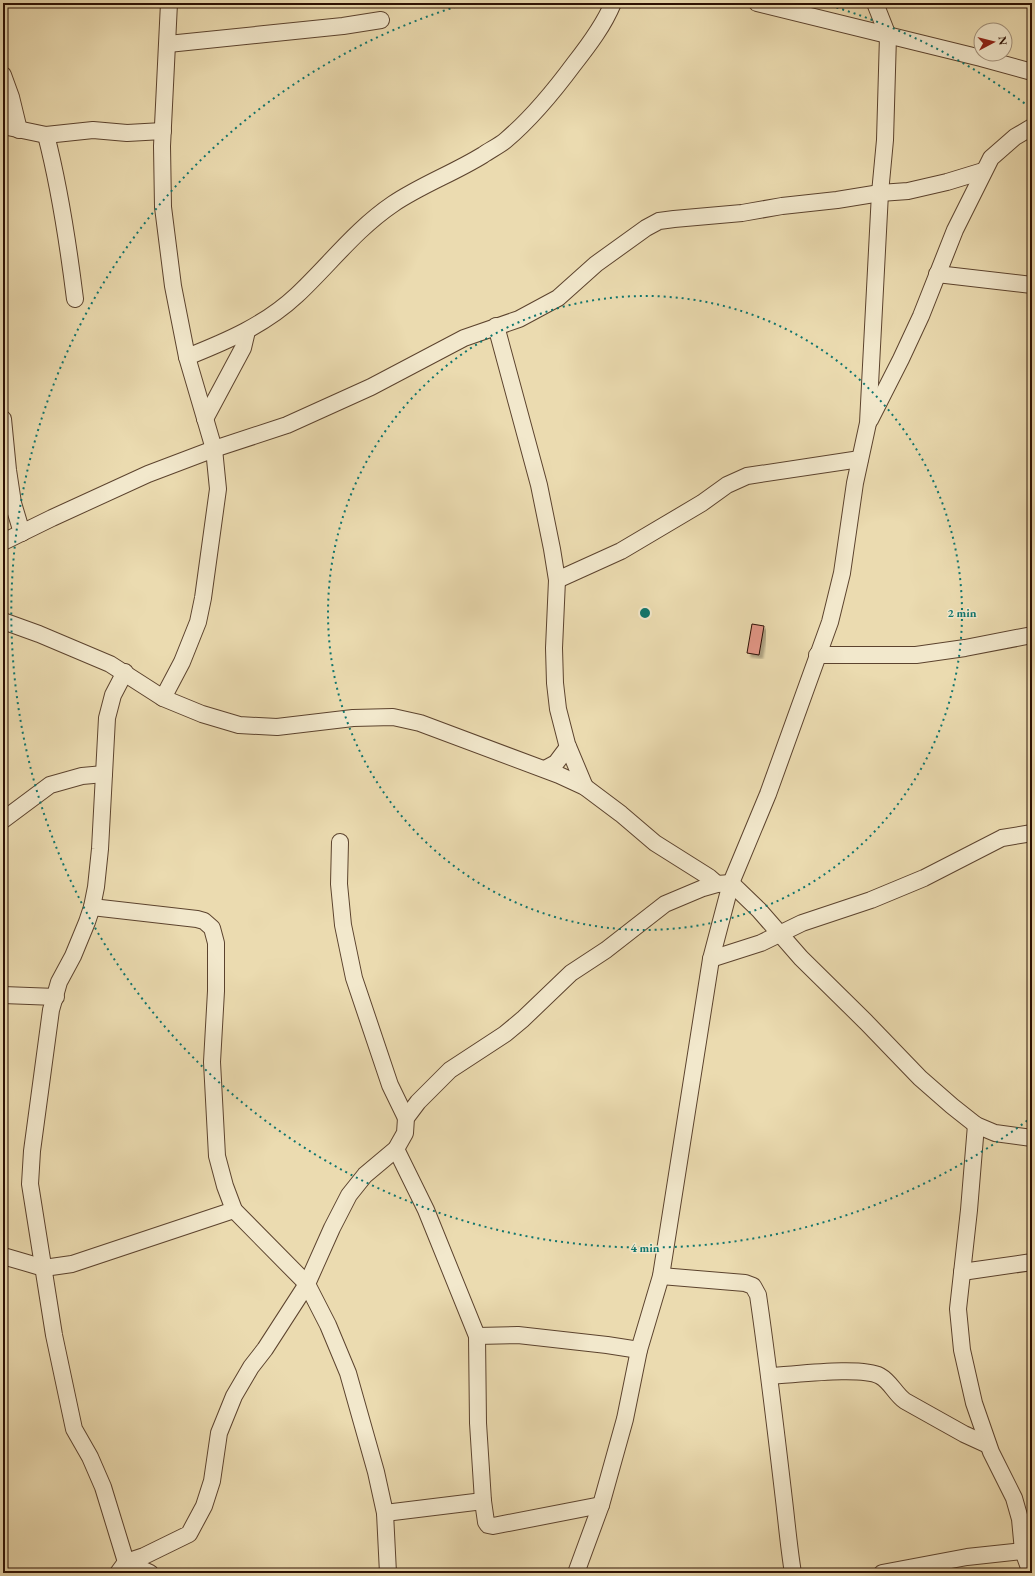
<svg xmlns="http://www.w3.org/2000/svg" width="1035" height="1576" viewBox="0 0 1035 1576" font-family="'EB Garamond',serif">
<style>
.building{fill:#e39787;stroke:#2c1003;filter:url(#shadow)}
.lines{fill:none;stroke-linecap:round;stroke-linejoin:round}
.minor-casing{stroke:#5c432e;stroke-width:18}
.minor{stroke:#f2e8cc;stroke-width:16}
.ring{fill:none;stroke:#0f766e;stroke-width:2;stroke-dasharray:2 4}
.centre{fill:#0f766e;stroke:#f2e8cc;stroke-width:2}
.ring-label{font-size:12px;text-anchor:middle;font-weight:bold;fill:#0f766e;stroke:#f2e8cc;stroke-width:3;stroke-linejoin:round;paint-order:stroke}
</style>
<defs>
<filter id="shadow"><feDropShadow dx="3.5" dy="3.5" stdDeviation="1" flood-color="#0004"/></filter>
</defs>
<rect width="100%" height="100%" fill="#ebdbb0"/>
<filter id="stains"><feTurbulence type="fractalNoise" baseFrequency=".005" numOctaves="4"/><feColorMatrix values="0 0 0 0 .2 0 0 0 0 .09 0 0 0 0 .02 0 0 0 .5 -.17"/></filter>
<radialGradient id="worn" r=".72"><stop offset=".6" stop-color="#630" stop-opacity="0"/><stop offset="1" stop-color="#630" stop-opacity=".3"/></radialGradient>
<path class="building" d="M752,624L764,626L759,655L747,653Z"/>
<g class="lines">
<defs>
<g id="minor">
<path d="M757,3L981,58L1032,72"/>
<path d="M168,44L343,26L381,20"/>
<path d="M3,75L11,97L19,130"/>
<path d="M3,126L46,135L93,130L127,133L163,131"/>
<path d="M46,135C60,189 68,243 75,299"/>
<path d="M937,274L1032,285"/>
<path d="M496,326L539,485L552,549L557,580L554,648L555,683L558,709L567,744L585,787"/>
<path d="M187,357C227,341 265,325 297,295C329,265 356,229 393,204C421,185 454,173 483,155C490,150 499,146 506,140C532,118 554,91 574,64C589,45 604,25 613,3"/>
<path d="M3,419L8,470L13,503L22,533"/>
<path d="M205,419L243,348L247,331"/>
<path d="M870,420L901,359L921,316L955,230L991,158L1015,137L1032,127"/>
<path d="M3,542L52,518L148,474L214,449L287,425L371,387L464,338L519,319L558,298L596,264L646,228L659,221L674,219L742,213L782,206L837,200L880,193L908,191L947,182L983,171"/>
<path d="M557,580L621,551L702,503L727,485L747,476L860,459"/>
<path d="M3,621L39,634L110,664L163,698L202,714L239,725L277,727L353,718L393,717L420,723L559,775L585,787L621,814L655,843L709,877L717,884"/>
<path d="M817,655H916L965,648L1032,635"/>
<path d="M125,672L113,695L107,718L100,849L96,887L92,907L87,922L73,956L59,982L51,1010L32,1151L30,1184L54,1335L74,1429L90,1457L103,1487L126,1562L150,1573"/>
<path d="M163,698L182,662L198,622L203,598L218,489L214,449L187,357L173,286L163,207L162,146L169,3"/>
<path d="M545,769L556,763L568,747"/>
<path d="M3,820L50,785L82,776L104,774"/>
<path d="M340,842L339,884L343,925L354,978L390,1085L406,1118"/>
<path d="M92,907L197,919L204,921L212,928L216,943V991L212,1062L217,1156L225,1186L234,1210L307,1284L328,1325L348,1373L376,1472L385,1513L388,1573"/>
<path d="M711,959L761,943L802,923L871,900L924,878L1002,838L1032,833"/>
<path d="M3,995L56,997"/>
<path d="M976,1125L969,1210L958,1309L962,1350L974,1403L991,1452L1014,1498L1020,1519L1023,1551L1031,1573"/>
<path d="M396,1149L426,1210L477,1336L478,1423L483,1501L486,1522L488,1525L493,1526L601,1505"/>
<path d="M3,1256L44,1268L72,1264L234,1210"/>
<path d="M962,1272L1032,1262"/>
<path d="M661,1276L745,1283L753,1286L758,1295C768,1363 776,1432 784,1500C787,1525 789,1549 793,1573"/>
<path d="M477,1336L518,1335L607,1345L639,1350"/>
<path d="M770,1376C794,1375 861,1366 880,1376C891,1382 895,1394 905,1401L964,1434L988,1445"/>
<path d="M385,1513L483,1501"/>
<path d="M118,1573L126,1562L144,1556L189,1534L204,1506L212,1481L219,1433L234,1396L251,1367L265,1349L307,1284L332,1228L349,1195L365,1175L396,1149L405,1133L406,1118L418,1102L450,1070L505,1034L523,1019L571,973L606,950L665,904L703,888L717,884L731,883L759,910L801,958L866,1022L920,1078L952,1106L976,1125L995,1133L1032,1138"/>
<path d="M576,1573L601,1505L625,1419L639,1350L661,1276L711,959L731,883L768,794L830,622L842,573L855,483L868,423L880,193L885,140L888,36L875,3"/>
<path d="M882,1573L967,1557L1023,1551"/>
</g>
</defs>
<use href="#minor" class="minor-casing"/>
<use href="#minor" class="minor"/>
</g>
<g class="ring">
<circle cx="645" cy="613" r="317"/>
<path d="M1032 1117A635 635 0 1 1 465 4M825 4A635 635 0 0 1 1032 109"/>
</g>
<circle cx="645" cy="613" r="6" class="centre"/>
<g class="ring-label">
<text x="962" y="617">2 min</text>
<text x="645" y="1252">4 min</text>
</g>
<rect width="1035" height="1576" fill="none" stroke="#ebdbb0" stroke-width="16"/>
<rect x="4" y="4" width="1027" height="1568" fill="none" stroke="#2c1003" stroke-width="2"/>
<rect x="8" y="8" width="1019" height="1560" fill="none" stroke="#2c1003"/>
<g transform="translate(993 42) rotate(83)"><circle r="19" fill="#f2e8cc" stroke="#a3927c"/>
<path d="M0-3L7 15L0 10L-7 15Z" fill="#8f2418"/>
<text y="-6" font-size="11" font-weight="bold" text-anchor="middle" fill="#2c1003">N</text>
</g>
<rect width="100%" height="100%" filter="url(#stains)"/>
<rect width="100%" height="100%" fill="url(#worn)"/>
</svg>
